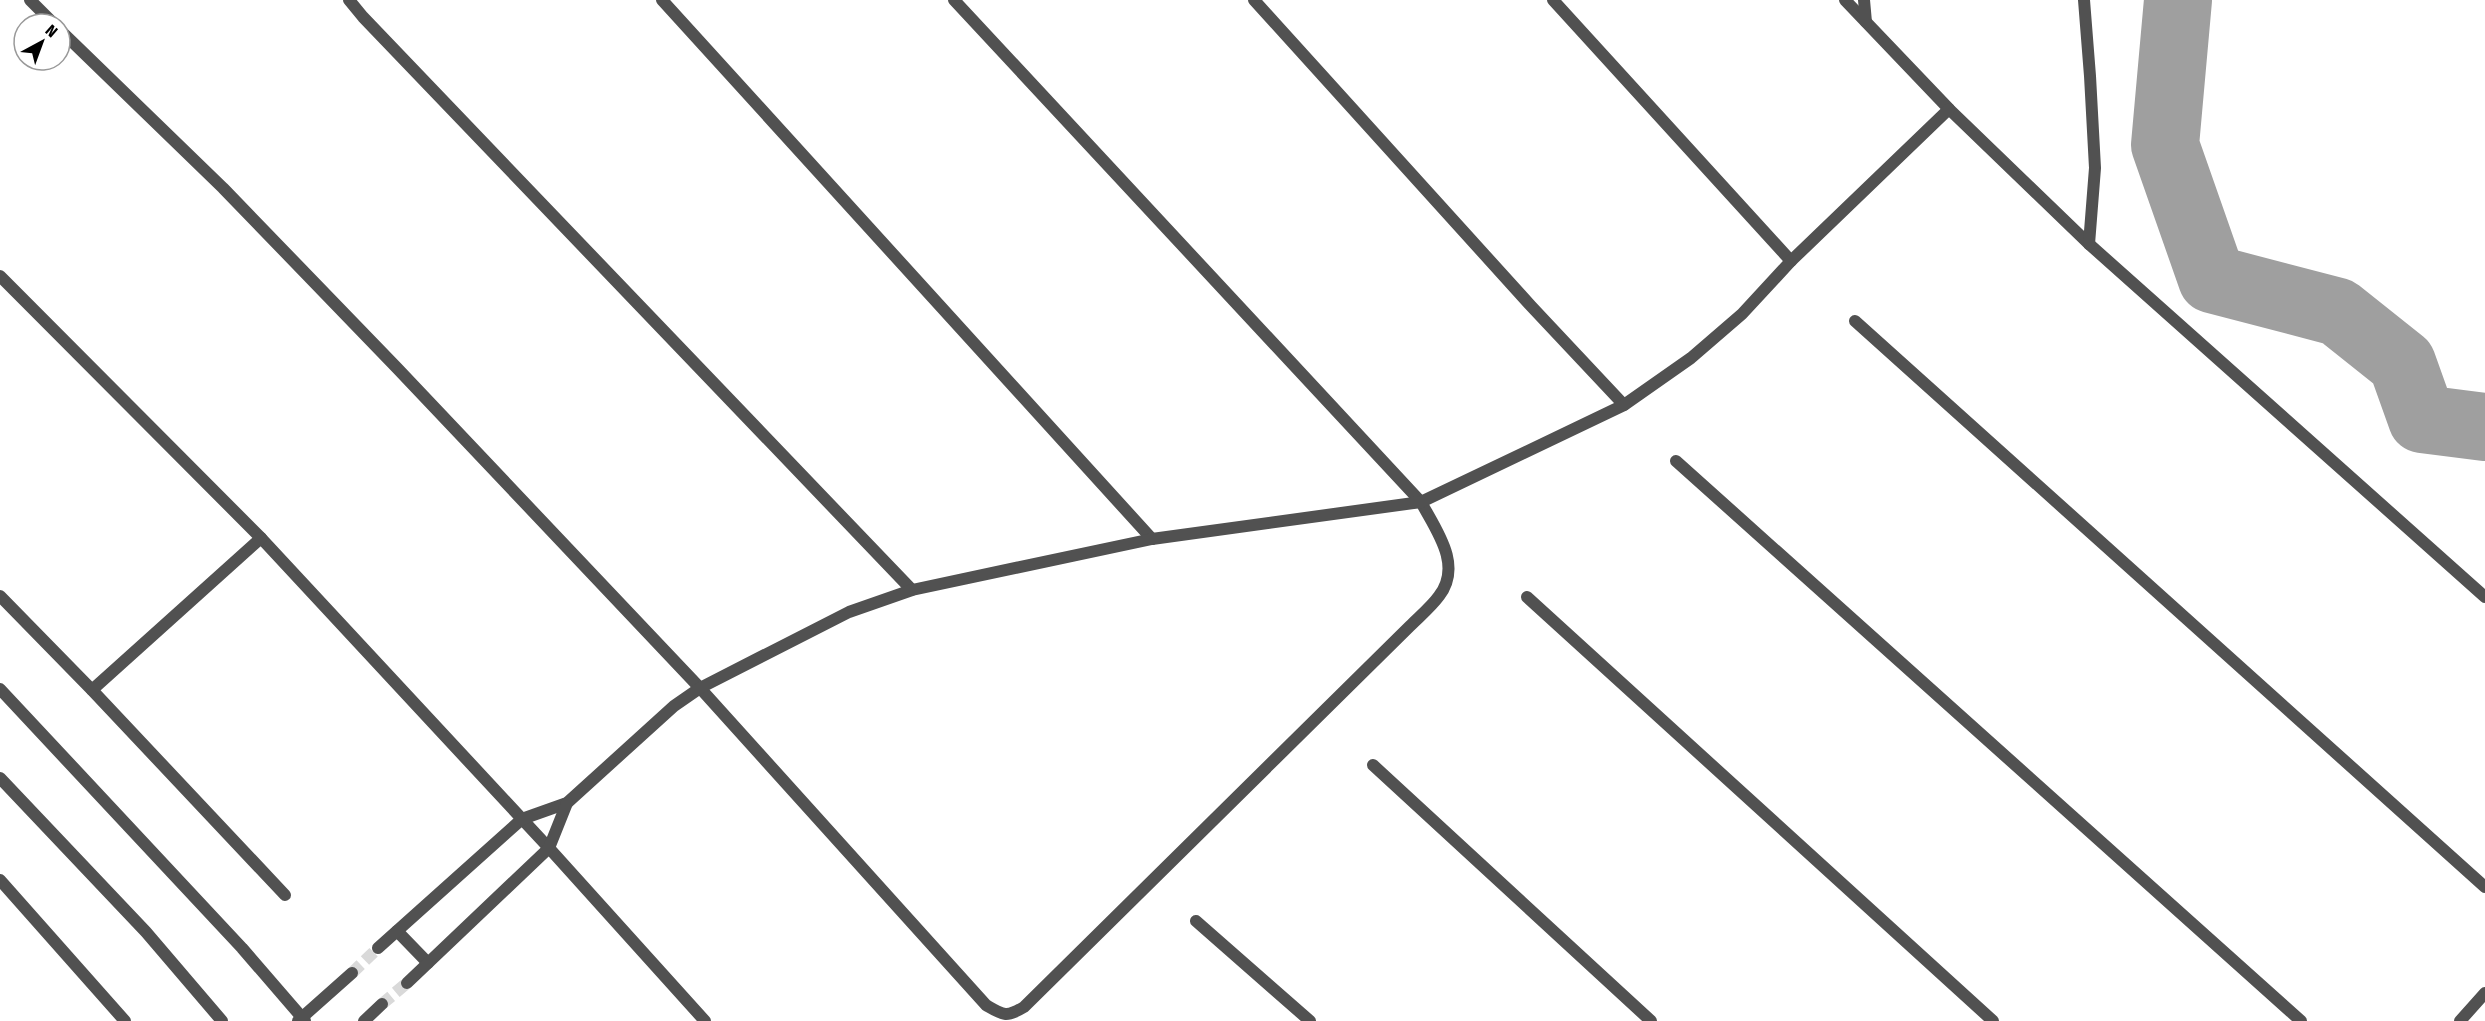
<svg xmlns="http://www.w3.org/2000/svg" width="2485" height="1021" viewBox="0 0 2485 1021" font-family="'Fira Sans Condensed',sans-serif">
<style>
.lines{fill:none;stroke-linecap:round;stroke-linejoin:round}
.river{stroke:#9f9f9f;stroke-width:68}
.minor-tunnel{stroke:#d9d9d9;stroke-width:12;stroke-dasharray:12 6;stroke-linecap:butt}
.minor{stroke:#515151;stroke-width:12}
</style>
<rect width="100%" height="100%" fill="#fff"/>
<g class="lines">
<path class="river" d="M2178,0L2165,145L2212,279L2338,312L2402,363L2422,419L2485,427"/>
<g class="minor-tunnel">
<path d="M352,973L378,948"/>
<path d="M382,1004L407,983"/>
</g>
<g class="minor">
<path d="M30,0L54,24"/>
<path d="M349,0L363,17L912,590"/>
<path d="M662,0L1152,539"/>
<path d="M1254,0L1531,306L1624,405"/>
<path d="M1553,0L1791,261"/>
<path d="M1845,0L1949,109L2089,244L2485,597"/>
<path d="M1864,0L1866,22"/>
<path d="M2084,0L2090,76L2095,168L2089,244"/>
<path d="M60,30L223,188L397,368L700,688L986,1005C1003,1015 1006,1018 1024,1007L1410,626C1420,616 1431,607 1439,596C1463,565 1436,530 1421,502L954,0"/>
<path d="M0,276L261,538L549,848L705,1021"/>
<path d="M1855,321L2485,887"/>
<path d="M1676,461L2301,1021"/>
<path d="M0,596L92,690L285,895"/>
<path d="M1527,597L1993,1021"/>
<path d="M0,689L242,948L305,1021"/>
<path d="M92,690L261,538"/>
<path d="M1373,765L1651,1021"/>
<path d="M0,778L146,932L222,1021"/>
<path d="M0,880L125,1021"/>
<path d="M1196,921L1310,1021"/>
<path d="M397,931L428,963"/>
<path d="M378,948L522,819L567,803L674,706L700,688L849,612L912,590L1152,539L1421,502L1624,405L1691,358L1742,314L1791,261L1949,109"/>
<path d="M407,983L549,848L567,803"/>
<path d="M298,1021L352,973"/>
<path d="M364,1021L382,1004"/>
<path d="M2460,1021L2485,993"/>
</g>
</g>
<g transform="translate(42 42) rotate(41)"><circle r="28" fill="#ffffff" stroke="#999999" stroke-width="1.5"/>
<path d="M0-4.5L10 22L0 15L-10 22Z" fill="#000000"/>
<text y="-9" font-size="16" font-weight="bold" text-anchor="middle" fill="#000000">N</text>
</g>
</svg>
